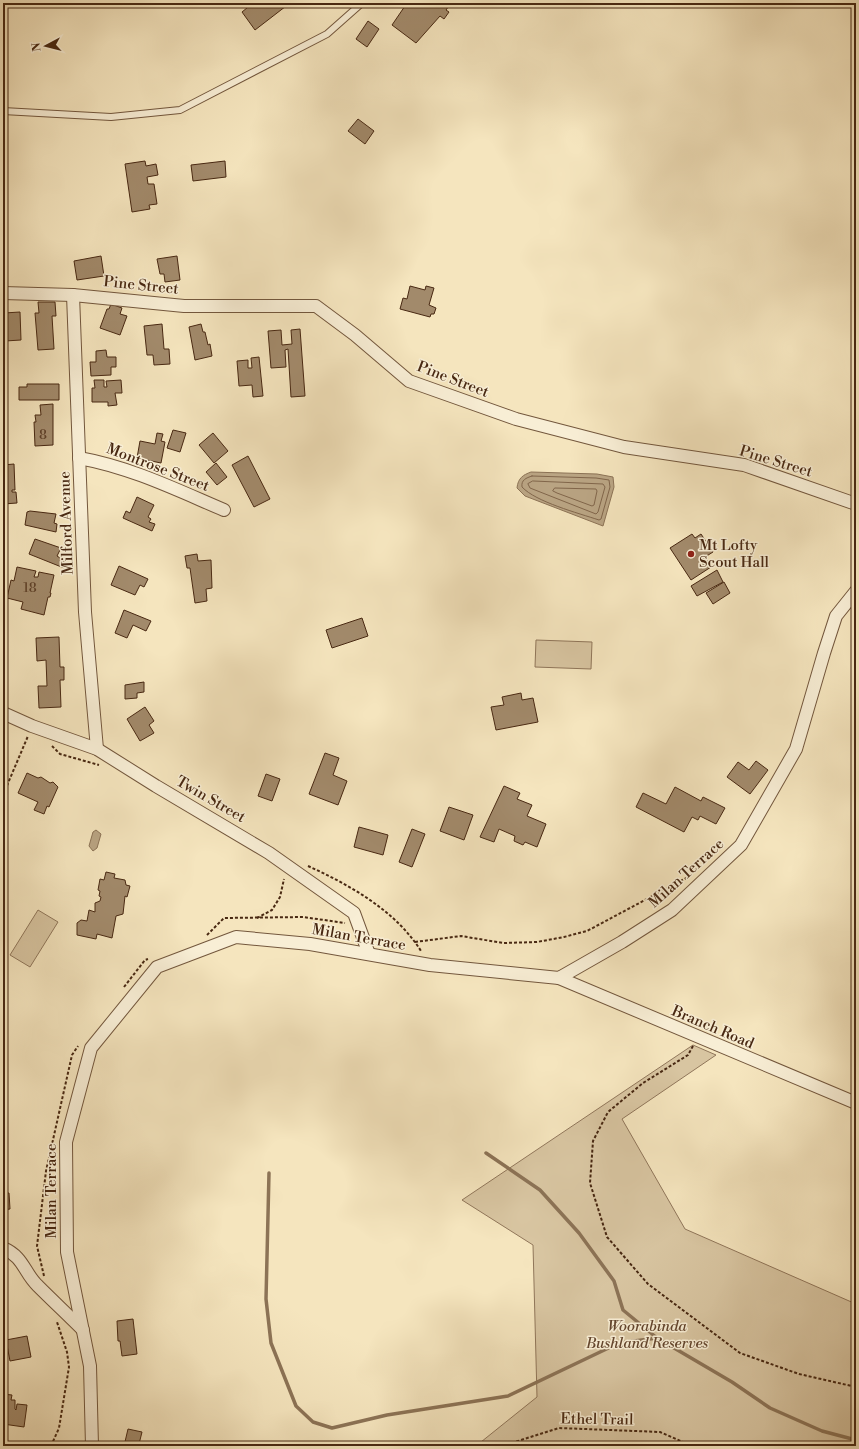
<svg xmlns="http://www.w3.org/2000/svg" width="859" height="1449" viewBox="0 0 859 1449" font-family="'Libre Bodoni',serif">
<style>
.green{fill:#d8c5a1;stroke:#90765a}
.water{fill:#baa584;stroke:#8c7356}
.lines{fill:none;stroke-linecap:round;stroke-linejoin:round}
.shore{stroke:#81664b;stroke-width:1}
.stream{stroke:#8c7356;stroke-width:3.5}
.building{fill:#a28a6b;stroke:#482812}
.service-casing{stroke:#73573d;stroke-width:8}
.minor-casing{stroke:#73573d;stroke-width:14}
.path{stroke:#482812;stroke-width:2;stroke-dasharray:3 2;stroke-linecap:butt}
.service{stroke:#f8eed5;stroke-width:6}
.minor{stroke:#f8eed5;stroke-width:12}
.poi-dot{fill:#8f2418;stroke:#f8eed5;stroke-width:1.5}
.labels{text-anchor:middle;stroke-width:3;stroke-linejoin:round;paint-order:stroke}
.number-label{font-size:13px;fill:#5e4028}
.street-label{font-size:15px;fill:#482812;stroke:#f8eed5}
.poi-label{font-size:15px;fill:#482812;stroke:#f8eed5;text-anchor:start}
.park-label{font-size:15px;font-style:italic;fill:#65472f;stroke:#f8eed5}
</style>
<rect width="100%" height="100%" fill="#f5e5be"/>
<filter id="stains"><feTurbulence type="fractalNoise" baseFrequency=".005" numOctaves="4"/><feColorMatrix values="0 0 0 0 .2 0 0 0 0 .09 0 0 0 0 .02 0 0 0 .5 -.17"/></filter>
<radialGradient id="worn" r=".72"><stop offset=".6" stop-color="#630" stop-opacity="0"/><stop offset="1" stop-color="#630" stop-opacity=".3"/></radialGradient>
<g class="green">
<path d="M536,640L592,642L591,669L535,667Z"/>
<path d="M38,910L58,922L30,967L10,955Z"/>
<path d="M693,1045L716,1055L622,1119L685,1229L856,1304V1446H476L537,1397L533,1245L462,1200Z"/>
</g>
<g class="water">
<path d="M531,472L597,474L613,477L614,487L603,526L525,496L517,488C518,478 523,475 531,472Z"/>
<path d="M96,830L101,834L97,848L93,851L89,846L93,832Z"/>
</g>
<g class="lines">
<g class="shore">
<path d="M532,476L596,478L609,480L610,487L601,519L599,520C578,513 536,502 522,487C521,480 526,478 532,476Z"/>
<path d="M533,481L603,484L605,487L598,512L596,514L530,488L528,484Z"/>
<path d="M555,488L596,489L597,491L594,505L592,506L557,493L553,491Z"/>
</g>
<g class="stream">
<path d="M486,1153L540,1190L579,1233L614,1281L623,1310L657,1338"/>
<path d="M269,1173L266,1299L271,1343L296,1406L313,1422L332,1428L387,1415L508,1396L619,1343L657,1338L732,1382L770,1408L822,1431L856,1440"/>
</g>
</g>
<g class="building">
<path d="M253,3H290L255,30L242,12Z"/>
<path d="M407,3H451L446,10L449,12L444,19L440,16L416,43L392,25Z"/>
<path d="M368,21L379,29L367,47L356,39Z"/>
<path d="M358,119L374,131L365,144L348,131Z"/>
<path d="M145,161L146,166L156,164L158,175L147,177L148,184H154L157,204L149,205L150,209L132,212L125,164Z"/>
<path d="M225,161L226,177L193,181L191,165Z"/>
<path d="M101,256L104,276L77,280L74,261Z"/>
<path d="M177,256L180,280L165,282L164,274H160L157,259Z"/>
<path d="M410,286L425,290L426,286L434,288L429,305L436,308L434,314H431L430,317L400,309L403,298L407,299Z"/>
<path d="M38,302H55L56,316H52L54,349L38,350L35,313H39Z"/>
<path d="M111,304L122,308L120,314L127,316L120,335L100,328L107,309H109Z"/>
<path d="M20,312L21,340L5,341L4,313Z"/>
<path d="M162,324L164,349H169L170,364L154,365L153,355H147L144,326Z"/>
<path d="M201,324L203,332H205L208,345L210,344L212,356L195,360L189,327Z"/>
<path d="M300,329L305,396L291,397L288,349L285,350L286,367L271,368L268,331L281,330L282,345L292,344L291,330Z"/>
<path d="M106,350L107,357H116V367H111V375L91,376L90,362H96V351Z"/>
<path d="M259,357L263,396L253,397L252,385L239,386L237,361L248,360V368H252L251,358Z"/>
<path d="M94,380H104V387H107L106,381L121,380L122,393H115L117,405L108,406V402H92V388H95Z"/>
<path d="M27,384H59V400H19V387H27Z"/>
<path d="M53,404V445L35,446L34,422H36L35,415H41L40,405Z"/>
<path d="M173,430L186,433L180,452L167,448Z"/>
<path d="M157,433L163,434L161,441L165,442L161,463L137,458L140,441L155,444Z"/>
<path d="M213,433L228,451L214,463L199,445Z"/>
<path d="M248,456L270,499L254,507L232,465Z"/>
<path d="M216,463L227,477L217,485L206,472Z"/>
<path d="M14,464L15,490H12V492H16L17,503L3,504V465Z"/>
<path d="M137,497L154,505L148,517L151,519L149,522L155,524L152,531L123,518L126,511L130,513Z"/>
<path d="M30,511L56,514L54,523L57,524L56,532L25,525L27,512Z"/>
<path d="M692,534L695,538L701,534L713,552L705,557L711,567L691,580L670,548Z"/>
<path d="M35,539L61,548L57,556L66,562L64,568L29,554Z"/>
<path d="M197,554L198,561L211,560L212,588L206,589L207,601L195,603L190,568H187L185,556Z"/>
<path d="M119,566L148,579L144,587L140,585L135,595L111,585Z"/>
<path d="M17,567L36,571L34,577H38L39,572L54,575L50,593H51L50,597H48L44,615L21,609L23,602L7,598L11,580L14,581Z"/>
<path d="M717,570L723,582L697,596L691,586Z"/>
<path d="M724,582L730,593L713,604L706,593Z"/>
<path d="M124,610L151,621L146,631L133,625L127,638L115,633Z"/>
<path d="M362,618L368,636L332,648L326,630Z"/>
<path d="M59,637L60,667H64V680H60L61,707L39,708L38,686H47L46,660L37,661L36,638Z"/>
<rect x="3" y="642" width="4" height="41"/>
<path d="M144,682V692L137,693V698L125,699V685Z"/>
<path d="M521,693L522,700L533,698L538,722L496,730L491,707L504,705L502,697Z"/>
<path d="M145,707L154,721L149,725L154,733L140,741L127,719Z"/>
<path d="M325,753L339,758L333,775L347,781L338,805L309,794Z"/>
<path d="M756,761L768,770L750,794L727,777L738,762L749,770Z"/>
<path d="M27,773L38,778L41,777L50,783L53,782L58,787L49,807L47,806L44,814L34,810L38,802L18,793Z"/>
<path d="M266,774L280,779L272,801L258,796Z"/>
<path d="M504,786L520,793L517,799L532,805L527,816L546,824L537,847L525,842L523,845L514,841L515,836L499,829L494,842L480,837Z"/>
<path d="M675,787L701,801L703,797L725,808L716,824L700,816L698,820L692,817L684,832L636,807L643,793L666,804Z"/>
<path d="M449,807L473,815L464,840L440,831Z"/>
<path d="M359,827L388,835L383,855L354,847Z"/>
<path d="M412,829L425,834L412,867L399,862Z"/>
<path d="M106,872L115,874L114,878L125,880L126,885L130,886L127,897L125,896L123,914L116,916L112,938L97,934L96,939L77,935V923L81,920L87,921L89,910L95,912V903L100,901L101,897L99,896L100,891L98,890L100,879L104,880Z"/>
<path d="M3,1193H9L10,1209L3,1210Z"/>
<path d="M3,1269H4L5,1295H3Z"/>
<path d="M133,1319L137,1354L122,1356L120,1341H118L117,1321Z"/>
<path d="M27,1336L31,1357L10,1361L6,1340Z"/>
<path d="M3,1385H5L3,1394L12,1395L11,1400H15V1409L16,1410L17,1404L27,1405L24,1427L3,1424Z"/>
<path d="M128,1429L142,1432L139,1444L147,1446H124Z"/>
</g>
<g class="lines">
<defs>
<path id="service" d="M3,111L111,117L180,110L327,34L362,3"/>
<g id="minor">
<path d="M3,293L73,295L184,306H316L355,335L409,381L516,419L624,447L744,465L856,504"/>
<path d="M73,295L85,612L97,749"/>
<path d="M79,458C130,467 177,490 224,510"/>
<path d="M3,713L32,726L97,749L156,786L269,853L354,913L369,954"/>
<path d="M559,978L856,1103"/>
<path d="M3,1248C24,1257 24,1273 38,1286C53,1301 68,1315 83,1330"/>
<path d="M92,1446L90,1366L67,1252L66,1142L91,1048L157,967L236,937L310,944L430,965L559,978L622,942L672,910L741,845L796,749L824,653L836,616L856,591"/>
</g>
</defs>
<use href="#service" class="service-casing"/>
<use href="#minor" class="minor-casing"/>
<g class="path">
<path d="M52,746L60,754L99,765"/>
<path d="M3,795L28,736"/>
<path d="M308,866C350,885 396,911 421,951"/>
<path d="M257,918L272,910L280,897L284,879"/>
<path d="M207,935L224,918L303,917L345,923"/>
<path d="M415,942L461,936L503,943L537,942L564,937L587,931L688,877"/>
<path d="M124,987L145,960L148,959"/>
<path d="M693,1046L688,1055L643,1083L608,1112L593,1141L590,1183L607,1237L648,1284L740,1353L799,1374L856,1387"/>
<path d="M44,1276L37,1246L46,1171L72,1055L78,1046"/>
<path d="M51,1446L59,1428L69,1367L67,1352L57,1322"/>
<path d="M502,1446L559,1428L660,1432L692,1446"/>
</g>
<use href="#service" class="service"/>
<use href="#minor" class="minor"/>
</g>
<circle class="poi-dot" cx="691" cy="554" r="4"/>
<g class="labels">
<g class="number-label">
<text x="43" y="439">8</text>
<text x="30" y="592">18</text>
</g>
<g class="street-label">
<text transform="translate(141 285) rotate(6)" y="5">Pine Street</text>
<text transform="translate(453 379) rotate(21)" y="5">Pine Street</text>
<text transform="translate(776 461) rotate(17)" y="5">Pine Street</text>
<text transform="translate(158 467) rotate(21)" y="5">Montrose Street</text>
<text transform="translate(66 523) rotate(-92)" y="5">Milford Avenue</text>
<text transform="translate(211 799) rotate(30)" y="5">Twin Street</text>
<text transform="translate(686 873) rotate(-42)" y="5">Milan Terrace</text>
<text transform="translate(359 937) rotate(10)" y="5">Milan Terrace</text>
<text transform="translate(713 1027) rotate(23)" y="5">Branch Road</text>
<text transform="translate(51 1191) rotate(-90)" y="5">Milan Terrace</text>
<text transform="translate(597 1419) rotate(1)" y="5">Ethel Trail</text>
</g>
<g class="poi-label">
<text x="699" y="550">Mt Lofty<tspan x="699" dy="17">Scout Hall</tspan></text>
</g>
<g class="park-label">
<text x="647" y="1331">Woorabinda<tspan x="647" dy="17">Bushland Reserves</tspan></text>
</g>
</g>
<rect width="859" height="1449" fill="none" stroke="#f5e5be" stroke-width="16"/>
<rect x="4" y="4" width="851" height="1441" fill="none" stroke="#482812" stroke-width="2"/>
<rect x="8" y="8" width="843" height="1433" fill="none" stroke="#482812"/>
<g transform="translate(46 46) rotate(263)" stroke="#f8eed5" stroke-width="3" paint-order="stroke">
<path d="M0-3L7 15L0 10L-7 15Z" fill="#482812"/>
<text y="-6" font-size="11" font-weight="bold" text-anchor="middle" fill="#482812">N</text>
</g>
<rect width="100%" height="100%" filter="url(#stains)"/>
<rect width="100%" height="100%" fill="url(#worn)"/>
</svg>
